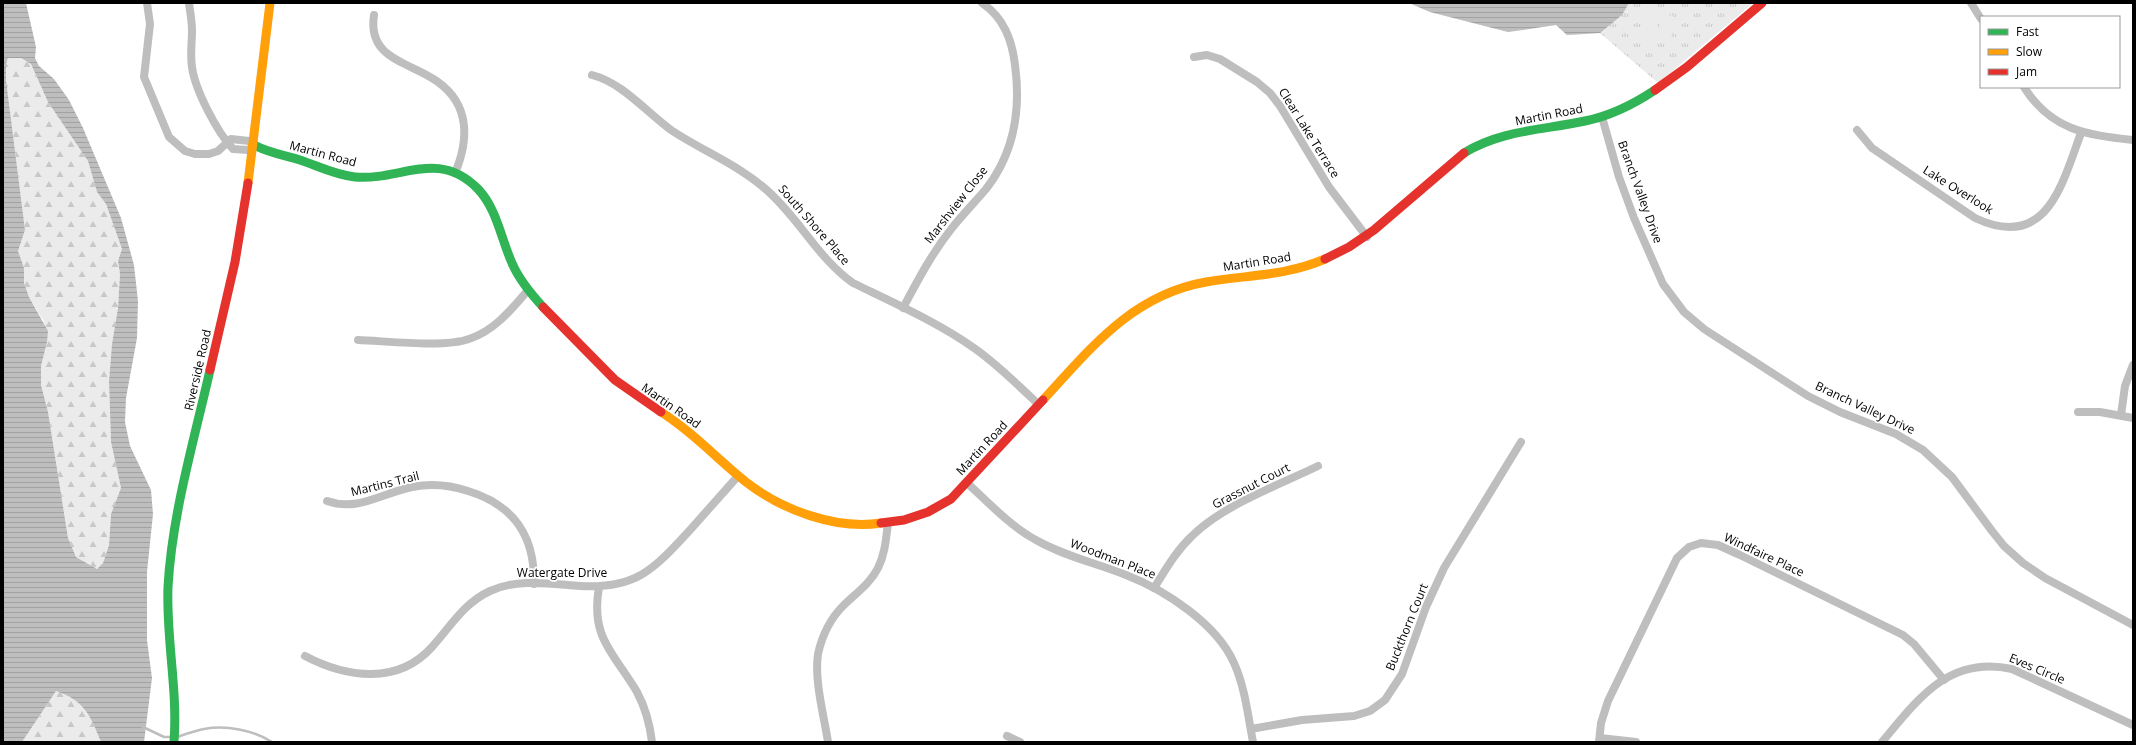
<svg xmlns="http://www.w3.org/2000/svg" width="2136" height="745" viewBox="0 0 2136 745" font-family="'Open Sans',sans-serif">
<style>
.grass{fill:url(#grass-tufts)}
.forest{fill:url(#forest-firs)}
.pitch{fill:#ebebeb}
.water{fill:url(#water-rules);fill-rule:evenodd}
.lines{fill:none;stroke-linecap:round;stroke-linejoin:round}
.stream{stroke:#bebebe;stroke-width:2.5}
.street{stroke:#bebebe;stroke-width:8}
.fast{stroke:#30b455;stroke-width:9}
.slow{stroke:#ff9f0a;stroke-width:9}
.jam{stroke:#e5322d;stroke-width:9}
.labels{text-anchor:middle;stroke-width:3.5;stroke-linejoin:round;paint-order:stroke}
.street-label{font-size:12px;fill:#000;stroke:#fff}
</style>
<defs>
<pattern id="grass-tufts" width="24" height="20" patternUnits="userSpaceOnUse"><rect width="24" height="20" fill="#ebebeb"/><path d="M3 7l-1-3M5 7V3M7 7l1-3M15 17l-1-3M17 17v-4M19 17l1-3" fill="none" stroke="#c8c8c8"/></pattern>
<pattern id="forest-firs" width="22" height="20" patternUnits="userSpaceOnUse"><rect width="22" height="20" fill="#ebebeb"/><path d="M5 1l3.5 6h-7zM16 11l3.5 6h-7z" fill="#c8c8c8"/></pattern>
<pattern id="water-rules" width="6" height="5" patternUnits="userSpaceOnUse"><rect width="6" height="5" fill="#bebebe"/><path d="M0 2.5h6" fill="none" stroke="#a2a2a2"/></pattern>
</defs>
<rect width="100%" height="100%" fill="#fff"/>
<path class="grass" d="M1409,3H1753L1658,83L1600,33L1567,35L1556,25L1508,32L1430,12Z"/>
<g class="forest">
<path d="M8,58H21L31,64L48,102L88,161L97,192L106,204L122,249L118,261L120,274L118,308L112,344L109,381L111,442L121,488L111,514L109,545L103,563L97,569L76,557L68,538L48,412L41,385V366L47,342L44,321L29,297L24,283V268L18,251L25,230L6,80V64Z"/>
<path d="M56,691C85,701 90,714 101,742H22Z"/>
</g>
<g class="pitch">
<path d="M1647,7L1660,11L1651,39L1638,34Z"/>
<path d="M1664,13L1677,18L1668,45L1655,41Z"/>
</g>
<g class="water">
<path d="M3,3H26L36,47L35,58L39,66L54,79L69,100L83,128L121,218L134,265L138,301L137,338L126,398L125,422L130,446L151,490L153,514L147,572V640L152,678L144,742H101C90,715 85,701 56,691L22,742H3ZM8,58H21L31,64L48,102L88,161L97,192L106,204L122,249L118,261L120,274L118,308L112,344L109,381L111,442L121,488L111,514L109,545L103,563L97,569L76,557L68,538L48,412L41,385V366L47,342L48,331L29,297L24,283V268L18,251L25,230L6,80V64Z"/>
<path d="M1409,3H1629L1622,15L1600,33L1567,35L1556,25L1508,32L1430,12Z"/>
</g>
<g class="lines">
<g class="stream">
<path d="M143,727L164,737H172"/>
<path d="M177,737C186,734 194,731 204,729C226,725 253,730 272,742"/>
</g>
<g class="street">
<path d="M147,3L150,24L144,77L169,137L185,151L195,154H209L218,151L231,139L249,141L254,145L248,150L233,149C217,132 195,90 192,67C190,55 192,43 192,30C192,21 190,12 189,3"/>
<path d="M1971,3L1981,19"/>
<path d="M374,15C367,60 411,62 438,82C470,105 469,140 455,173"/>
<path d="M1194,57L1207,55L1220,59L1257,82L1270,93L1280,106L1329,187L1367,237"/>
<path d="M592,75C623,83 646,112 671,130C704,152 742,166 771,194C801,222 820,260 853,283C894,303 937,322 974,348C997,364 1018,385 1038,404"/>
<path d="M2024,87C2051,130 2086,135 2133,140"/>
<path d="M1602,117L1619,177L1634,218L1663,284L1684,312L1704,329L1808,396L1840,412L1896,434L1923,450L1952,477L1992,531L2004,546L2023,563L2045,578L2133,625"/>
<path d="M1857,130L1872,148L1975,218C2047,252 2062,184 2081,133"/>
<path d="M903,308C918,280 932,253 952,228C963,214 975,202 986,189C1014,153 1021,109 1015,65C1012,40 1004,18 982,3"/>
<path d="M358,340C387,341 444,348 469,339C494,331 512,309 528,290"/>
<path d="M2078,412H2100L2133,418"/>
<path d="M2121,415L2125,386L2133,365"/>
<path d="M966,482C988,502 1010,526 1036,540C1064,556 1096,563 1126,575C1165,590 1217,624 1234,663C1245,687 1248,716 1253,742"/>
<path d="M327,501C358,512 382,493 412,487C431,483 450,485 468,491C514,505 535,536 534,584"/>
<path d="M599,587C590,638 614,653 637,692C645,707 650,725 652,742"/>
<path d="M1154,588C1166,569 1176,551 1192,536C1223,505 1279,485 1318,466"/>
<path d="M305,656C347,678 398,685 432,647C451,626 464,603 490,591C518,578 551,584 580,586C637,589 654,569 690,530C706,512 722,494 738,476"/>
<path d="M1251,729L1302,720L1354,716L1370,711L1385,700L1402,674L1426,607L1444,568L1521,442"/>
<path d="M1007,736L1020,742"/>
<path d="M1600,738L1636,742"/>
<path d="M828,742C824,716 814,680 818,654C822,636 830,619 843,606C855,594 870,584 878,568C885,554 886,539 888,523"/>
<path d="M1599,742L1601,723L1608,701L1677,558L1689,547L1701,543L1718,545L1740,555L1903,635L1914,644L1944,680"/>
<path d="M1882,742C1918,699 1949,655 2012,669L2133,725"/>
</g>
<g class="fast">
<path d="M254,145C269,153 284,155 300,160C318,166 335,175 355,177C401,181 438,148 478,189C497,209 501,239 512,263C519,280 531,294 543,307"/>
<path d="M1464,153C1501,130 1544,130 1585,121C1610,116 1634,104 1655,90"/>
<path d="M174,742C178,690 166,639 168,587C172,514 194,441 210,370"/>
</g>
<g class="slow">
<path d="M248,183L270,3"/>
<path d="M1043,400C1091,348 1132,295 1206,282C1247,275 1286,276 1325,259"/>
<path d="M661,412C693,432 717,459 746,482C782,510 836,530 881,523"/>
</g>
<g class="jam">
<path d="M1655,90L1687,67L1762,3"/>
<path d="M1325,259L1349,247L1374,230L1464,153"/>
<path d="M543,307L615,380L661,412"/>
<path d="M210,370L235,262L248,183"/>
<path d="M881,523L904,520L928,512L951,499L1043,400"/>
</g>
</g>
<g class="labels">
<g class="street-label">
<text transform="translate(1549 115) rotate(-11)" y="4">Martin Road</text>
<text transform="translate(1309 133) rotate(58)" y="4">Clear Lake Terrace</text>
<text transform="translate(323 154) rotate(15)" y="4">Martin Road</text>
<text transform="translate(1958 190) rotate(32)" y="4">Lake Overlook</text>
<text transform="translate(1640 192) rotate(70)" y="4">Branch Valley Drive</text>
<text transform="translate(956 205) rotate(-52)" y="4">Marshview Close</text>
<text transform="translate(814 225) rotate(49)" y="4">South Shore Place</text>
<text transform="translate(1257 262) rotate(-9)" y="4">Martin Road</text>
<text transform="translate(198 370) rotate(-77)" y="4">Riverside Road</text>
<text transform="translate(671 406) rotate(35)" y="4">Martin Road</text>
<text transform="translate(1865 408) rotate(25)" y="4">Branch Valley Drive</text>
<text transform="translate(982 448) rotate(-47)" y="4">Martin Road</text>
<text transform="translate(385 484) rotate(-14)" y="4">Martins Trail</text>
<text transform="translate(1251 486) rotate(-27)" y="4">Grassnut Court</text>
<text transform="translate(1764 555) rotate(25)" y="4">Windfaire Place</text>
<text transform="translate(1113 559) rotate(21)" y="4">Woodman Place</text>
<text x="562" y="577">Watergate Drive</text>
<text transform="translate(1407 627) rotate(-68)" y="4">Buckthorn Court</text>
<text transform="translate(2037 669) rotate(23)" y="4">Eves Circle</text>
</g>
</g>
<rect width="2136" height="745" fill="none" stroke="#000000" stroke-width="8"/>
<rect x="1980" y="16" width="140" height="72" fill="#ffffff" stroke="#999999"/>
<rect x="1988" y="29" width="20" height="6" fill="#30b455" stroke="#999999"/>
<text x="2016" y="36" font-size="12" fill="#000000">Fast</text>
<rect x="1988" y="49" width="20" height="6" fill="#ff9f0a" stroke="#999999"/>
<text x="2016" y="56" font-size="12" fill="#000000">Slow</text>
<rect x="1988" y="69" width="20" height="6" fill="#e5322d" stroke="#999999"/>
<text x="2016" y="76" font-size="12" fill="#000000">Jam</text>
</svg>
